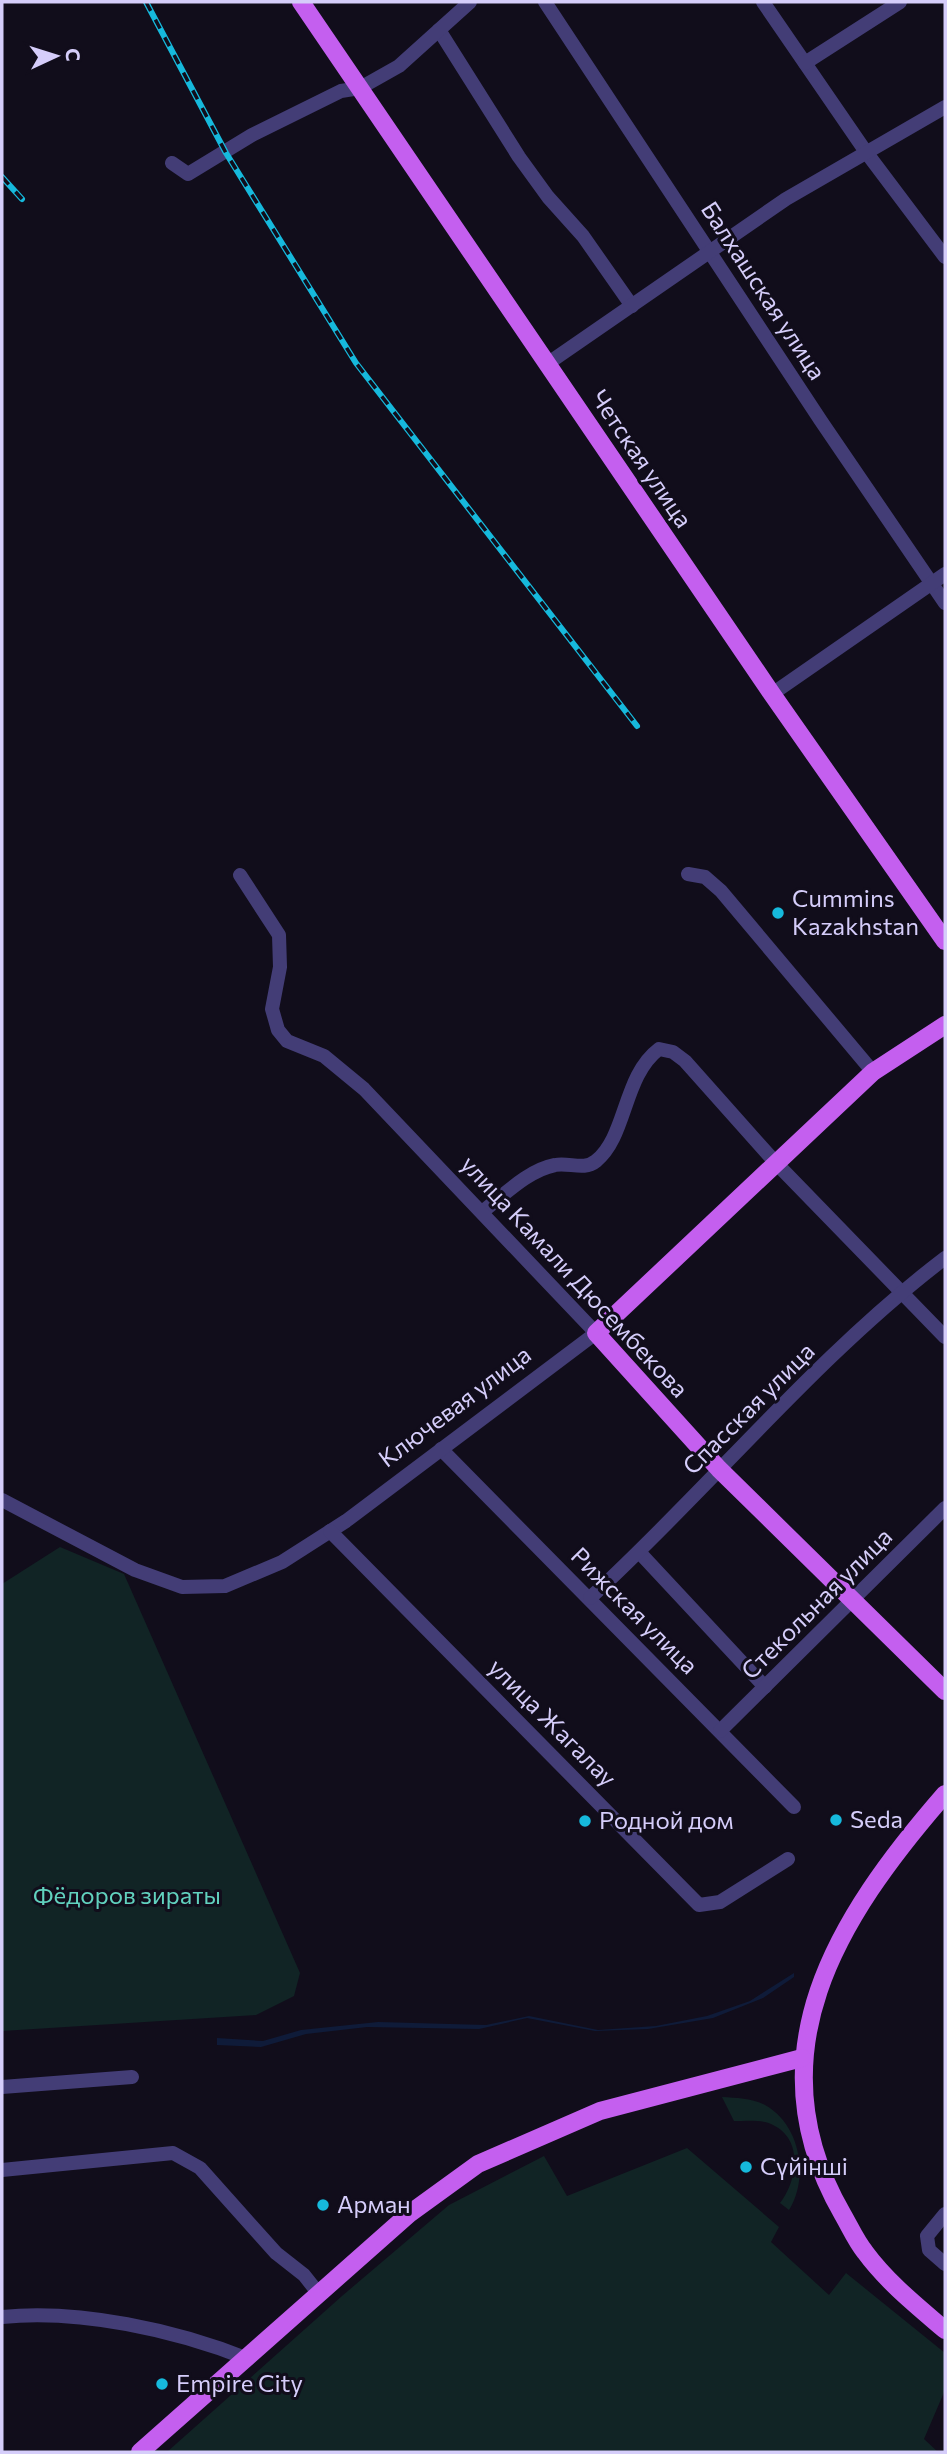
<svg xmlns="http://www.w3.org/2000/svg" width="947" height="2454" viewBox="0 0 947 2454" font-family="Commissioner,sans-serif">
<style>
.green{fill:#112425}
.water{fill:#0f1b39}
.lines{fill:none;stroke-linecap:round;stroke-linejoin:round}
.minor{stroke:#433d76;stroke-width:14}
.major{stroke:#c45fef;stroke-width:18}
.rail-casing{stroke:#16b9dc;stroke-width:6}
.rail{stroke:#110d1b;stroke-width:3.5;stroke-dasharray:10;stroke-linecap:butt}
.poi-dot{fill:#16b9dc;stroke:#110d1b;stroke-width:2.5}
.labels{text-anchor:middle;stroke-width:6;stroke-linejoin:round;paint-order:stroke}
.street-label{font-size:24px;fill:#d5cdfa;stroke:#110d1b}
.poi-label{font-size:24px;fill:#d5cdfa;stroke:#110d1b;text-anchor:start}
.park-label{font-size:24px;fill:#61d1be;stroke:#110d1b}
</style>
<rect width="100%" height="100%" fill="#110d1b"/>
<g class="green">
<path d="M60,1547L124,1574L300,1973L294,1996L256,2015L2,2031V1584Z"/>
<path d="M722,2097C737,2098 751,2098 765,2105C801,2125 809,2178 789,2210L780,2203C797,2181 804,2140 773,2125C763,2119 746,2121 734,2121Z"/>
<path d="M687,2148L779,2227L771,2242L829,2295L846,2273L945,2353V2390L924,2439L938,2452H167L342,2296L449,2205L544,2156L567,2196Z"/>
</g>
<path class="water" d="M794,1973V1977L763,1998L713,2018L648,2029L595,2031L527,2018L479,2029L367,2027L306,2034L261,2047L217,2045V2038L263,2041L301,2030L378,2022L486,2025L529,2016L598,2030L656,2026L707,2016L750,2001Z"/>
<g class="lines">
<g class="minor">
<path d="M545,2L821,421L945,603"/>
<path d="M763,2L866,152L945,257"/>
<path d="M439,30L519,157L548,197L583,236L632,306"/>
<path d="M805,63L900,2"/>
<path d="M172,163L188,174L252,135L341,91L360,88L399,66L470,2"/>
<path d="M547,364L786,199L945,107"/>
<path d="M772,694L945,574"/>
<path d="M688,874L705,877L721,891L873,1072"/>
<path d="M482,1212C503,1196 528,1170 555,1165C569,1162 584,1171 596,1161C627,1136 623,1076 659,1049L673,1052L685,1061L775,1162L945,1337"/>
<path d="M441,1449L794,1807"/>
<path d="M2,1500L135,1570L182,1587L225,1586L282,1562L346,1521L596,1333L364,1089L324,1056L287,1041L278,1030L272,1009L280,967L279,935L240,875"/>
<path d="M330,1531L699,1905L720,1902L788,1859"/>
<path d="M640,1553L765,1687"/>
<path d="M590,1598C710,1488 815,1357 945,1258"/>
<path d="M720,1731L945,1508"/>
<path d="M2,2087L132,2077"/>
<path d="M2,2170L173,2153L200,2168L276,2253L304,2275L319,2294"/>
<path d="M945,2214L927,2236L929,2250L945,2264"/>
<path d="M2,2317C79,2309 176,2330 248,2359"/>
</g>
<g class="major">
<path d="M301,2L772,694L945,941"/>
<path d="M945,1025L873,1072L596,1333L719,1469L945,1691"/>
<path d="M945,1794C837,1918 750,2055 843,2215C850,2227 856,2241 865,2252C887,2282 917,2306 945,2330"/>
<path d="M140,2452L409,2214L478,2164L600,2111L802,2058"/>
</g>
<defs>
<g id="rail">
<path d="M146,2L226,153L356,363L637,726"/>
<path d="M2,177L22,199"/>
</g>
</defs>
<use href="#rail" class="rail-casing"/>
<use href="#rail" class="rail"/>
</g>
<g class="poi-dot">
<circle cx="778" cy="913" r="7"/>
<circle cx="836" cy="1820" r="7"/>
<circle cx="585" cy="1821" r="7"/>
<circle cx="746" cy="2167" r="7"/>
<circle cx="323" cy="2205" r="7"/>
<circle cx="162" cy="2384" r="7"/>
</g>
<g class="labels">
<g class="street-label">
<text transform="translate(763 291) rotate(57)" y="8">Балхашская улица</text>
<text transform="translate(641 459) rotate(56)" y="8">Четская улица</text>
<text transform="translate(574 1277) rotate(47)" y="8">улица Камали Дюсембекова</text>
<text transform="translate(455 1407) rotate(-37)" y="8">Ключевая улица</text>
<text transform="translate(749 1409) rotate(-45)" y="8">Спасская улица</text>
<text transform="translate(817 1604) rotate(-45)" y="8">Стекольная улица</text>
<text transform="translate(634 1611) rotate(45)" y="8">Рижская улица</text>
<text transform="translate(552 1723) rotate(45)" y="8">улица Жагалау</text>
</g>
<g class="poi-label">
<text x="792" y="907">Cummins<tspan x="792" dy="28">Kazakhstan</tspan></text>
<text x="850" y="1828">Seda</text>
<text x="599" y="1829">Родной дом</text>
<text x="760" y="2175">Сүйінші</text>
<text x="337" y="2213">Арман</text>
<text x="176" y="2392">Empire City</text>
</g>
<g class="park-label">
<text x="127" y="1904">Фёдоров зираты</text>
</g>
</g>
<rect width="947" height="2454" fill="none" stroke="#d5cdfa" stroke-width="7"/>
<g transform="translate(56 56) rotate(86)" stroke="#110d1b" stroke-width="5" paint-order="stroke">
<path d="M0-5L12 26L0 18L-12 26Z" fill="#d5cdfa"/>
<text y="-10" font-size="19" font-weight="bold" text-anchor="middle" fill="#d5cdfa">С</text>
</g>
</svg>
